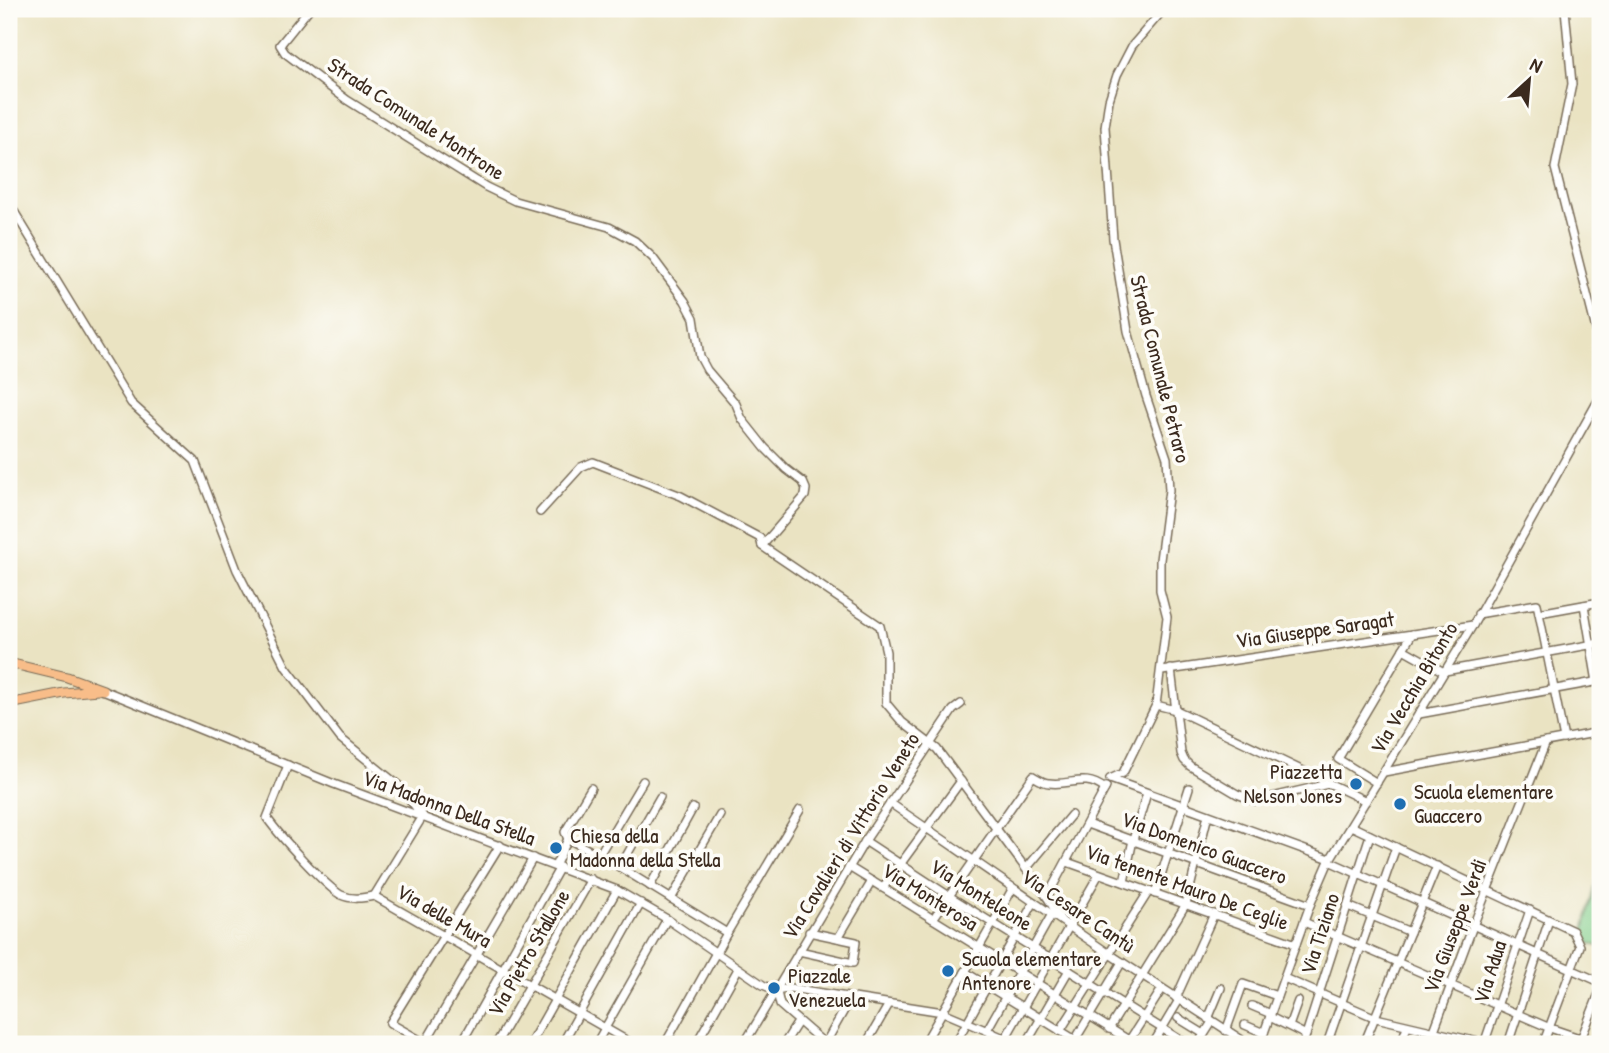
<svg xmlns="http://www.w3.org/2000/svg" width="1609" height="1053" viewBox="0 0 1609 1053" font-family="'Patrick Hand',sans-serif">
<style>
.green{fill:#84ce8b;stroke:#607c54;stroke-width:2}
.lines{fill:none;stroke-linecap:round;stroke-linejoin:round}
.minor-casing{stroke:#786b57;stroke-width:10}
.major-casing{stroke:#786b57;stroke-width:11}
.minor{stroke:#fff;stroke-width:7}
.major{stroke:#f8bd89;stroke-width:9}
.poi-dot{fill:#1f6fb2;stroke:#fdfcf7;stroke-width:2.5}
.labels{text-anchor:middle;stroke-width:7;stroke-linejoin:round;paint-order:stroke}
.street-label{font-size:21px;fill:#3b2a1e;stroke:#fdfcf7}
.poi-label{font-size:21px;fill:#3b2a1e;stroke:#fdfcf7;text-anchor:start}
</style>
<rect width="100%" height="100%" fill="#fdfcf7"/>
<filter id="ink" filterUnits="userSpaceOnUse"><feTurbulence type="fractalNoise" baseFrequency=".0143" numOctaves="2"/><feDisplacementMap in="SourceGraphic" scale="14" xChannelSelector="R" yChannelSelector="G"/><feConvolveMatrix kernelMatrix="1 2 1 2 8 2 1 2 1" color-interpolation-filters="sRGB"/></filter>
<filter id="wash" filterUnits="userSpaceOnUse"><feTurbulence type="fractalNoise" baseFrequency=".00686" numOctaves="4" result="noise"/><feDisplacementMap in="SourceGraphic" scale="28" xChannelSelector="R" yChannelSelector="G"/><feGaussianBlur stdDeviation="1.57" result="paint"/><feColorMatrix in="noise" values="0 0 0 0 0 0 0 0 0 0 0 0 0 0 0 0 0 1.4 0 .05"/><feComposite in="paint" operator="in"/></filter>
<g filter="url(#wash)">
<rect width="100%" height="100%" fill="#eae3c2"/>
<path class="green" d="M1600,865V947L1582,940Z"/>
</g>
<g filter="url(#ink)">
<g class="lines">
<defs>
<g id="minor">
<path d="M309,9L280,45L285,53L347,100L486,187L515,201L609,227L635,241L653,258L685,301L694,318L700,357L707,370L736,404L742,419L765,448L786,469L803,482L806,489L805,496L762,546L880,626L886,652V703L902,722L937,749L1047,897L1061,920"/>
<path d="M1565,9L1572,84L1555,168L1600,345"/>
<path d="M9,203L131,403L195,461L237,570L286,667L340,738L398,785L423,816L374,896"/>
<path d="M540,512L581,467L593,462L681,496L760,538L762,546"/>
<path d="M1584,605L1597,682"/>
<path d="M1539,613L1564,739"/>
<path d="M1478,614L1537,604L1539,613L1600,602"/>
<path d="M1403,649L1444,672"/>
<path d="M1171,669L1181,753L1184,760L1190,766L1237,794L1255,801L1328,784"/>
<path d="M1162,671L1473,625"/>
<path d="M1445,671L1600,643"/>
<path d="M103,690L334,784L617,890L667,919L763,985L777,991"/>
<path d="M1156,705L1176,710L1366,801"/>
<path d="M1419,714L1600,681"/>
<path d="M288,765L267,818C279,835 324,885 341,895C352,900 363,898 374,896L633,1044"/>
<path d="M1384,772L1600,732"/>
<path d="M1110,779L1123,773L1156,705L1167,617L1160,590V560L1169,490L1167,458L1146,396L1128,331L1113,239L1105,127L1109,100L1117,75L1132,46L1164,9"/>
<path d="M1110,779L1330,859"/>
<path d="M1377,783L1338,759L1412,634"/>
<path d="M890,803L1108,953L1248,1044"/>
<path d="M1087,824L1310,905"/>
<path d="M1351,826L1573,931L1580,946L1543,1044"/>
<path d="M568,839L565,832L591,788"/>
<path d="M865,841L949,896L1187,1044"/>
<path d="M599,855L643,781"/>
<path d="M1329,861L1600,982"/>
<path d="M1067,862L1296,944"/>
<path d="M555,866L568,839L608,860L727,933L665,1044"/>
<path d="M620,867L660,797"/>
<path d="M849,867L1135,1044"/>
<path d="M1026,869L1071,815"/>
<path d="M1124,882L1133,840L1147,793"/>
<path d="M650,886L693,808"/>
<path d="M883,888L961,781"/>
<path d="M1155,894L1189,788"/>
<path d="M1047,897L1106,787"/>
<path d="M671,899L720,815"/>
<path d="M1348,906L1410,932"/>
<path d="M933,919L1033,776C1038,779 1044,783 1049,783C1071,786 1084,773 1105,789"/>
<path d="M1304,922L1550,1028L1597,1044"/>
<path d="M727,933L800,810"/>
<path d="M838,938L872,881"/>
<path d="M799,951L853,963L856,942L809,932"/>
<path d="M965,972L1082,1044"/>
<path d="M1284,978L1376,1018L1487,1044"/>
<path d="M777,991L790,988L943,1012L1018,1044"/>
<path d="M777,992L780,1005L825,1044"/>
<path d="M1176,998L1214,914"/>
<path d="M1252,1006L1271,1014"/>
<path d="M1270,1017L1306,1035"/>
<path d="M1178,1018L1204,1034"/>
<path d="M1208,1019L1221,988"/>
<path d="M1245,1025L1264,1033"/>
<path d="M1289,1026L1298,1001"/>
<path d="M1109,1029L1186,904L1208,815"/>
<path d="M987,1030L1052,914"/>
<path d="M1060,1031L1149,891"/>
<path d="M1226,1031L1243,984L1277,996"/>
<path d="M1005,1039L1099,874"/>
<path d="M1075,1040L1122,962"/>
<path d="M425,1043L533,858"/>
<path d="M427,1044L390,1023L500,845"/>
<path d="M461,1044L560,867"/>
<path d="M496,1044L591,879"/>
<path d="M530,1044L617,890"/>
<path d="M562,1044L641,903"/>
<path d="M596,1044L667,919"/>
<path d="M696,1044L738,969"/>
<path d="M744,1044L865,841L953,710L961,704"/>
<path d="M784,1044L798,1022"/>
<path d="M825,1044L851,998"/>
<path d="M866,1044L889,1004"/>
<path d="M924,1044L1013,888"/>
<path d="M955,1044L1034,902"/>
<path d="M986,1044L993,1033"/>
<path d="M1026,1044L1069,970"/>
<path d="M1127,1044L1162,989"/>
<path d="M1153,1044L1179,1000"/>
<path d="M1198,1044L1212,1022"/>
<path d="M1260,1044L1310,905L1329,861L1473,625L1600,397"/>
<path d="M1303,1044L1370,835"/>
<path d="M1327,1044L1396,847"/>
<path d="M1364,1044L1437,866"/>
<path d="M1401,1044L1407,1026"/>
<path d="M1429,1044L1473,926L1546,742"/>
<path d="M1484,1044L1530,910"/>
<path d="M1508,1044L1549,920"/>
<path d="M1579,1044L1600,991"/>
</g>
<g id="major">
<path d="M9,663L67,677L103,690"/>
<path d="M9,704L64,693L98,690"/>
</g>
</defs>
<use href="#minor" class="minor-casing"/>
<use href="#major" class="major-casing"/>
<use href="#minor" class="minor"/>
<use href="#major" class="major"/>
</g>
</g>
<g class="poi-dot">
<circle cx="1356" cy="784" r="7"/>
<circle cx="1400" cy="804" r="7"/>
<circle cx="556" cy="848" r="7"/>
<circle cx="948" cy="971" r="7"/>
<circle cx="774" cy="988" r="7"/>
</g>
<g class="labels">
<g class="street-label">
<text transform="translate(416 119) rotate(33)" y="7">Strada Comunale Montrone</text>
<text transform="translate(1160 369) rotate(76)" y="7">Strada Comunale Petraro</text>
<text transform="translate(1315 630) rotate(-8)" y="7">Via Giuseppe Saragat</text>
<text transform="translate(1414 688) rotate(-59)" y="7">Via Vecchia Bitonto</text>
<text transform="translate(449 808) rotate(20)" y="7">Via Madonna Della Stella</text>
<text transform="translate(851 836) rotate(-58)" y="7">Via Cavalieri di Vittorio Veneto</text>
<text transform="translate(1204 848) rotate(20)" y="7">Via Domenico Guaccero</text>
<text transform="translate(1187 887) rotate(20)" y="7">Via tenente Mauro De Ceglie</text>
<text transform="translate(981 895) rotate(32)" y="7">Via Monteleone</text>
<text transform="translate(930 897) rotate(32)" y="7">Via Monterosa</text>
<text transform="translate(1078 911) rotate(34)" y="7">Via Cesare Cantù</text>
<text transform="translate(444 916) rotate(30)" y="7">Via delle Mura</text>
<text transform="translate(1455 926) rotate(-69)" y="7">Via Giuseppe Verdi</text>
<text transform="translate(1320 934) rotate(-72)" y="7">Via Tiziano</text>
<text transform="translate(529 953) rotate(-60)" y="7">Via Pietro Stallone</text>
<text transform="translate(1490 972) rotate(-72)" y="7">Via Adua</text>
</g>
<g class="poi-label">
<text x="1342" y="779" text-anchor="end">Piazzetta<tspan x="1342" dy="24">Nelson Jones</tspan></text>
<text x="1414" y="799">Scuola elementare<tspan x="1414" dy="24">Guaccero</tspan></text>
<text x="570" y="843">Chiesa della<tspan x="570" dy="24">Madonna della Stella</tspan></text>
<text x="962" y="966">Scuola elementare<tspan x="962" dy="24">Antenore</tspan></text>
<text x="788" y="983">Piazzale<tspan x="788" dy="24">Venezuela</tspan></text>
</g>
</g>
<rect width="1609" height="1053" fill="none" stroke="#fdfcf7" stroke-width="35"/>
<g transform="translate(1529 80) rotate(26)" stroke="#fdfcf7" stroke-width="5" paint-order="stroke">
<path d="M0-5L12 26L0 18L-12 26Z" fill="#3b2a1e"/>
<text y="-10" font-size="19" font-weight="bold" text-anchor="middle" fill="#3b2a1e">N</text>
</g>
</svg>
